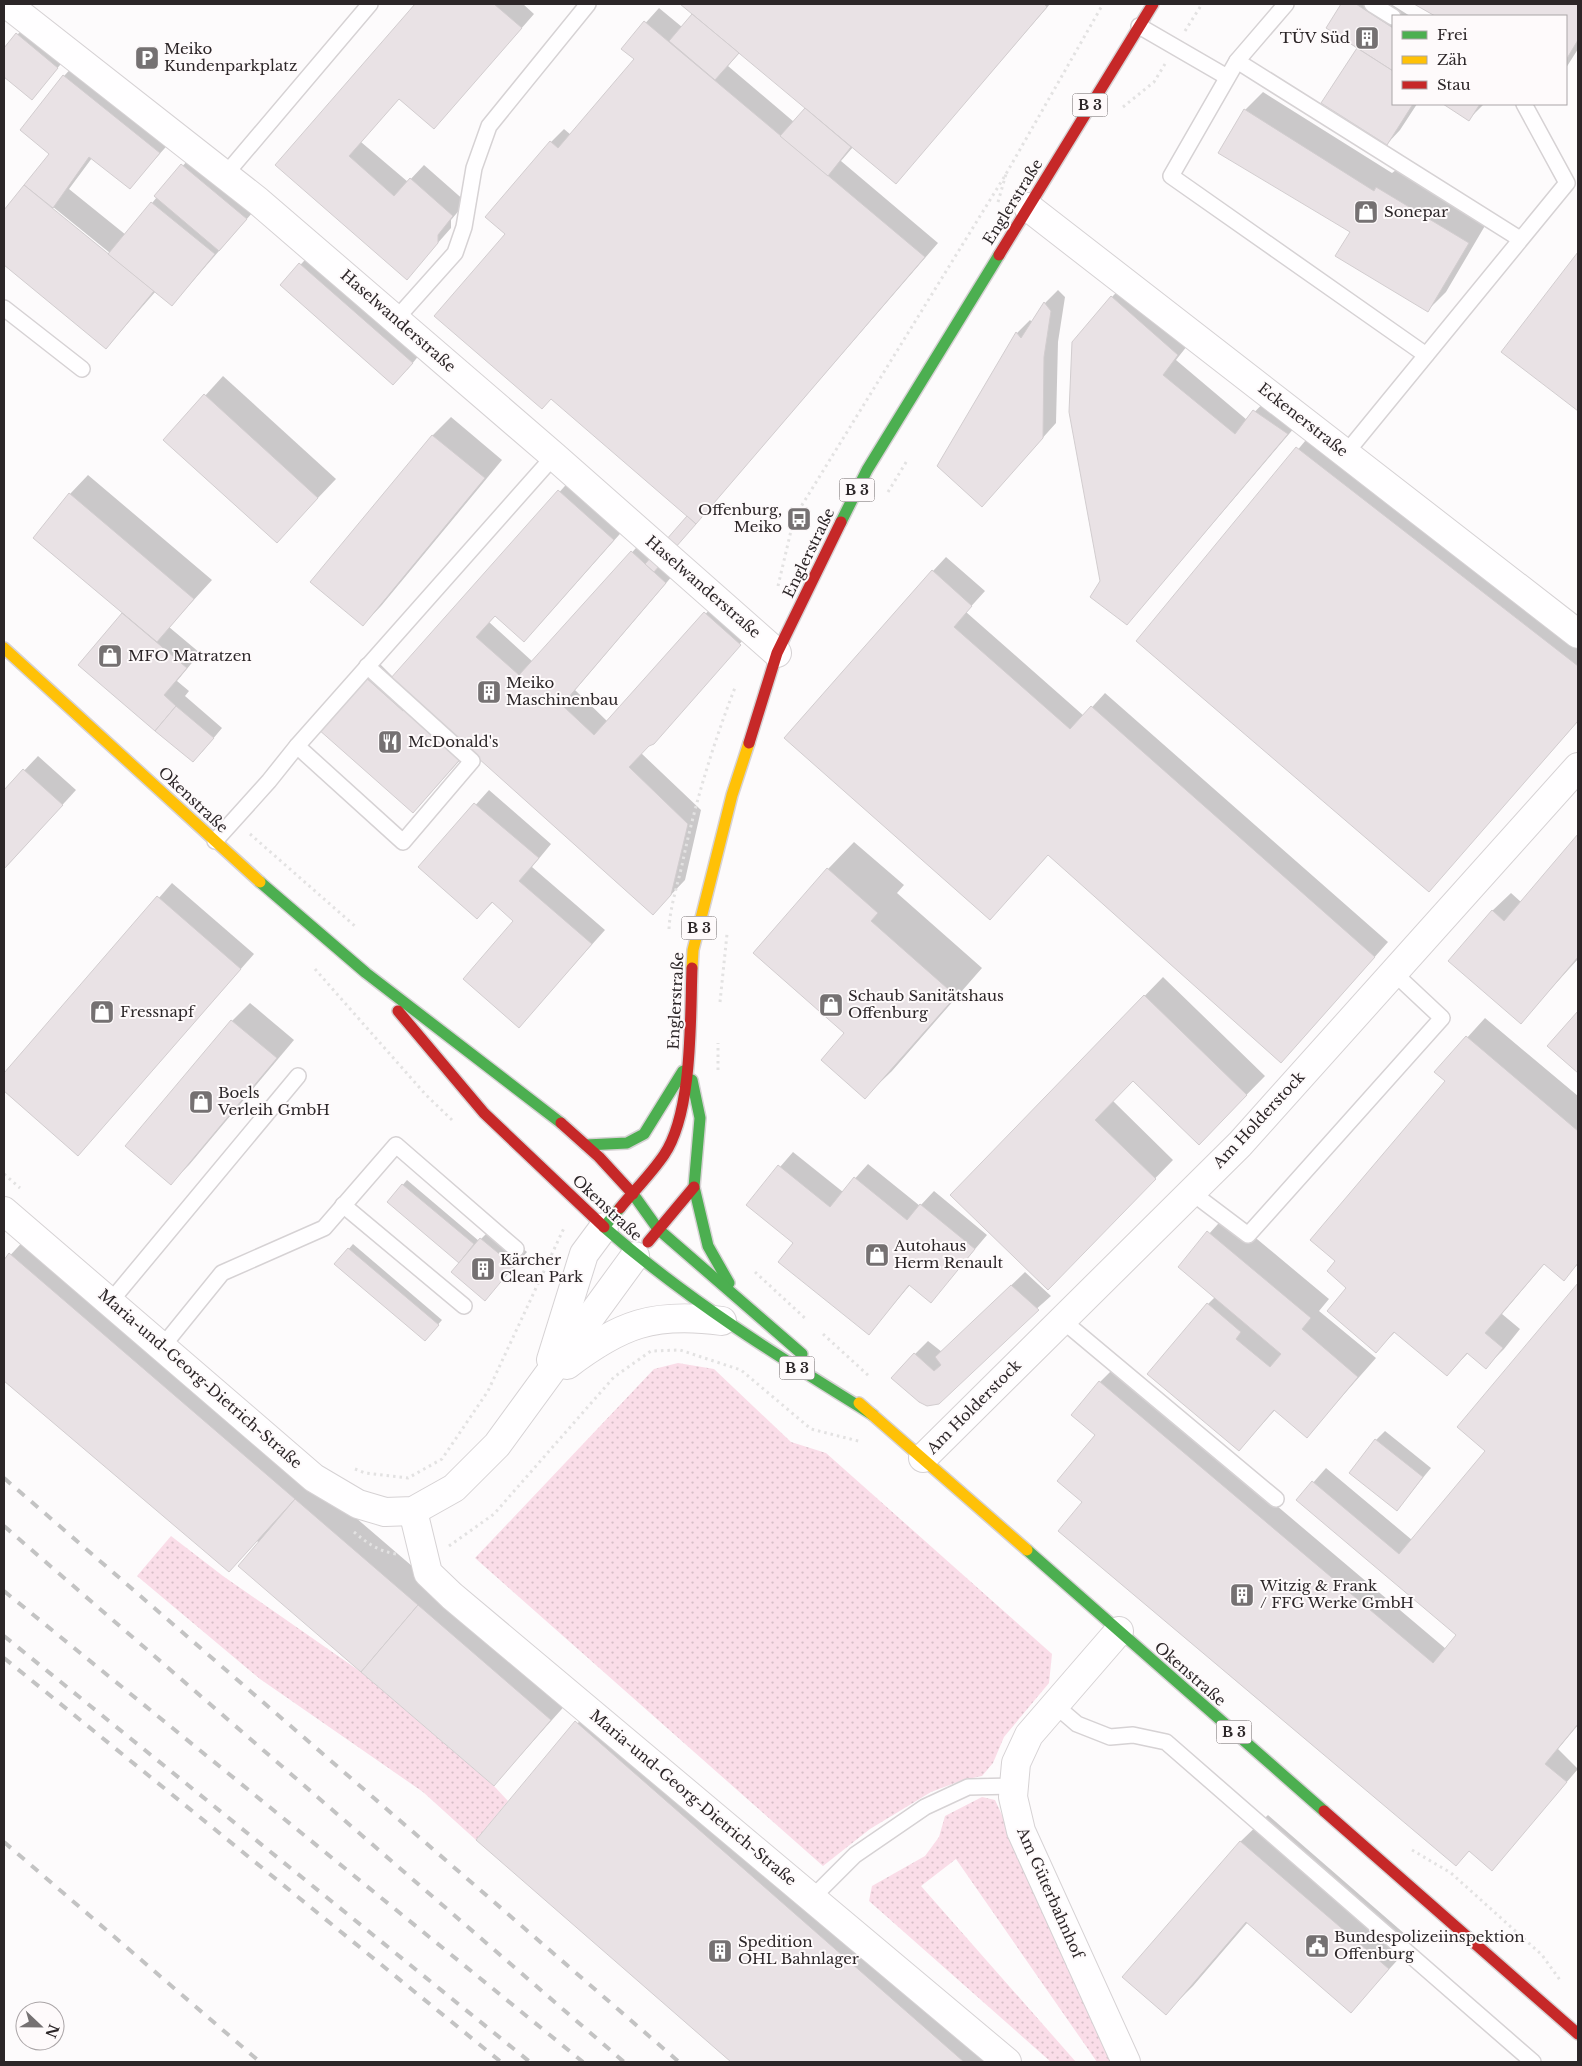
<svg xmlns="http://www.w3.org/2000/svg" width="1582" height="2066" viewBox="0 0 1582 2066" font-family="'Libre Baskerville',serif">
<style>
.grass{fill:url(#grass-dots)}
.shadow{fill:#0003;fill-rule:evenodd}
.building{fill:#e9e2e5;stroke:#d2cdcf}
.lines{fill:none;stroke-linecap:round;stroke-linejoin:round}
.lane-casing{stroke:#d6d2d4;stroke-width:18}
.street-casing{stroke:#d6d2d4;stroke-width:30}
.fast-casing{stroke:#d6d2d4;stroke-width:14}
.slow-casing{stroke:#d6d2d4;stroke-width:14}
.jam-casing{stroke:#d6d2d4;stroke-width:14}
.path{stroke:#e3e2e2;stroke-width:3;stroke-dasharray:2.5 4;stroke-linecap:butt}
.lane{stroke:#fffeff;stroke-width:15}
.street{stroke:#fffeff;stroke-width:28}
.fast{stroke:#4caf50;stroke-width:11}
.slow{stroke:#ffc107;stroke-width:11}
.jam{stroke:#c62828;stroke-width:11}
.rail{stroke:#c3c3c3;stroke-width:4;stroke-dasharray:9 9;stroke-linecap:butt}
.labels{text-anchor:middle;stroke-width:4;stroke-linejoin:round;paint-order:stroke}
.shield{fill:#fefafb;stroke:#6b6667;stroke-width:1}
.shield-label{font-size:14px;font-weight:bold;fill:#2c2628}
.poi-label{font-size:15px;fill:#2c2628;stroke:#fefafb;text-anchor:start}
.street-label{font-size:15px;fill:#2c2628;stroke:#fefafb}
</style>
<defs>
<pattern id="grass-dots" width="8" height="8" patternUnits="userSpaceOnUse" patternTransform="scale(1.25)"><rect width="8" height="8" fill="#fadde8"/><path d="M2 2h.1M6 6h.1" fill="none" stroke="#d6bec7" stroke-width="1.8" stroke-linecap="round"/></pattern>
</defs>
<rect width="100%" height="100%" fill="#fdfbfc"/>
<g class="grass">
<path d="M678,1363L714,1369L791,1442L826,1453L1052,1654L1049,1683L1004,1737L993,1763L982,1776L963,1780L931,1792L870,1829L823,1866L475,1558L654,1369Z"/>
<path d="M171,1536L223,1576L361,1672L494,1786L508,1801L476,1840L423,1792L260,1679L137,1576Z"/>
<path d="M982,1797L995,1800L1117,2062H1097L956,1859L921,1886L1076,2062H1051L869,1901L872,1886L925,1856L939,1837L945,1816Z"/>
</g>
<g class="shadow">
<path d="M416,4H523L534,14L434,128L399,98L361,142L408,182L424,165L466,202L451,220V228L407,278L277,165Z"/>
<path d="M682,4H1050L895,183L853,147L841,161L938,243L666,557L679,568L575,690L608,722L719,599L744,639L641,753L701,810L685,880L667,899L470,749L426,798L319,728L379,663L393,677L573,477L627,526L538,626L496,615L489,622L533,662L645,538L658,550L688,516L506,234L551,142L564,129L571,135L636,59L623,48L659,8L682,27L693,14ZM740,52L806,108L794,122L728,66Z"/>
<path d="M1343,4H1391L1410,16H1393V104H1417L1400,130L1387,144L1323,102L1358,47L1327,27Z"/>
<path d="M1415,4H1578V49L1566,68V16H1435Z"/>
<path d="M26,25L66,58L32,98L4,75V50Z"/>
<path d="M77,62L173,139L130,187L92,158L69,189L126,235L157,197L156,196L196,151L259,205L172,305L156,291L106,348L4,264V212L25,187L110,256V253L26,185L50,154L64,76Z"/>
<path d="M1263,92L1392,173L1396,170L1486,224L1446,292L1427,311L1351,232L1245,110Z"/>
<path d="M1446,104H1484L1469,119Z"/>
<path d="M314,250L425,348L407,370L282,285Z"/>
<path d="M1578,254V410L1503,352Z"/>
<path d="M1125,283L1191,341L1176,360L1247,420L1268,398L1301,420L1127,624L1102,581L1112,297Z"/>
<path d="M1058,290L1065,297L1058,342L1056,423L982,506L1017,333L1030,320L1032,322L1045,303Z"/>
<path d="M223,376L336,479L277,541L165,440Z"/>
<path d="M451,417L502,460L381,606L363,625L312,582L433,435Z"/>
<path d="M1311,434L1578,642V721L1429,890L1137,641Z"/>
<path d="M88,475L212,580L169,627L200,653L177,681L189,691L185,696L222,728L202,752L80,665L124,613L35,538L70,494Z"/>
<path d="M946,557L985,591L966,612L1084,716L1105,693L1388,942L1295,1047L1049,854L990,919L933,571Z"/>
<path d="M38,756L76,790L4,869V792Z"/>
<path d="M489,790L551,844L532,867L605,930L519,1026L515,921L493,902L477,918L420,867Z"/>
<path d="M1578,836V959L1521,1022L1492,911L1511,893L1521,902Z"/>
<path d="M854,842L904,885L897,893L982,968L892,1071L865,1097L846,1033L754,952L828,869Z"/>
<path d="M172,883L254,954L78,1154L4,1089V1075Z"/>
<path d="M1163,977L1265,1076L1217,1125L1134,1079L1113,1101L1173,1160L1066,1270L952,1195Z"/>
<path d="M250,1003L294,1040L189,1165L171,1183L127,1146L232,1021Z"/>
<path d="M1578,1013V1071L1549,1046Z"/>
<path d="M1485,1018L1578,1096V1264L1564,1279L1545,1263L1502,1314L1520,1329L1504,1349L1486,1367L1468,1353L1447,1375L1396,1331L1376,1351L1337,1261L1447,1081L1436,1072Z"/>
<path d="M793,1152L843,1192L868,1164L920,1206L934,1191L987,1235L931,1301L910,1285L869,1333L795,1243L748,1204Z"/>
<path d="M407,1180L479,1241L495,1225L527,1252L485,1299L461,1262L388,1202Z"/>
<path d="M1227,1214L1329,1299L1319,1311L1376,1358L1307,1436L1275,1410L1239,1450L1208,1304L1215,1297L1179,1267Z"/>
<path d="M28,1236L569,1701L494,1785L257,1541L229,1570L4,1379V1262Z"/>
<path d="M353,1244L442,1320L429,1335L336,1264Z"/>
<path d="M1025,1272L1051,1296L928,1405L915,1354L928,1341L942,1352Z"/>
<path d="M1578,1285V1725L1558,1749L1578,1769L1492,1869L1470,1850L1456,1865L1084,1502L1097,1435L1100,1382L1114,1368L1446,1649L1458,1635L1298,1500L1326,1468L1412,1540L1487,1451L1458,1427Z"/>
<path d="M1385,1431L1431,1468L1397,1509L1376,1440Z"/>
<path d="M590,1709L993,2062H732L477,1840Z"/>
<path d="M1268,1815L1414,1942L1351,2011L1248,1922L1193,1986L1166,2013L1124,1977L1241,1841Z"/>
</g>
<g class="building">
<path d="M415,4H494L522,28L434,129L399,99L349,156L394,196L410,178L453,216L438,235V243L407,280L275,165Z"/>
<path d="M680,4H1044L1047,7L896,184Z"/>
<path d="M1341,4H1356L1393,28V71L1326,28Z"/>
<path d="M1414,4H1578V40L1566,60V16H1435Z"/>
<path d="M692,14L739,53L715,80L669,41Z"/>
<path d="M644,21L925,257L696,524L551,399L542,409L434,316L505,234L485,217L550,141L558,148L634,59L621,49Z"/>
<path d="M16,33L58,68L32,100L4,77V48Z"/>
<path d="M1357,48L1393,71V104H1413L1387,145L1321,103Z"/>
<path d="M63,75L160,153L130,189L89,157L53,208L24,185L49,154L20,130Z"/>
<path d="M1443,104H1480L1469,121Z"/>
<path d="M805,108L851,147L828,176L780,136Z"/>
<path d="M1244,109L1374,191L1376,187L1469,243L1428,312L1335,256L1350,232L1218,153Z"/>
<path d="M181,164L247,219L219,251L154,196Z"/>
<path d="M24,185L154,291L106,349L4,265V210Z"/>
<path d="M151,202L215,254L172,306L108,254Z"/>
<path d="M1578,252V411L1501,352Z"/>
<path d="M299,263L413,363L393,385L280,285Z"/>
<path d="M1111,296L1178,355L1163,375L1235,434L1253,410L1288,434L1127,625L1090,597L1100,581L1069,412L1072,342Z"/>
<path d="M1044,302L1051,311L1044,357L1043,438L982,507L937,466L1016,332L1021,338Z"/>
<path d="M204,394L318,498L277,543L163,440Z"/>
<path d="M432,435L485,478L363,626L310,582Z"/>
<path d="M1296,447L1578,666V721L1429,892L1136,641Z"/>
<path d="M558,490L614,540L524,642L495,616L476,637L519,675L631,551L666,583L562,705L594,735L704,612L741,645L654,744L649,746L629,767L688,824L671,895L653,915L390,679Z"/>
<path d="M69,493L194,599L157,642L33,538Z"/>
<path d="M687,516L696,524L654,572L645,564Z"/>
<path d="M932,570L972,606L954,627L1070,729L1091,706L1375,957L1281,1063L1048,855L990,920L784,738Z"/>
<path d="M122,613L187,668L164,695L176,706L155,731L78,665Z"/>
<path d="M364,676L403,711L408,706L463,756L413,813L318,729Z"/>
<path d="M176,706L214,738L193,762L155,731Z"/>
<path d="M23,769L63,805L4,869V790Z"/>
<path d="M474,803L539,858L519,881L592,944L519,1028L463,979L513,921L492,902L477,919L418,867Z"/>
<path d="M1578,834V957L1521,1024L1448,961L1492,910L1504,921Z"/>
<path d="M827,868L878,913L871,921L956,996L865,1099L821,1060L844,1033L753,953Z"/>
<path d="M157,896L241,969L78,1156L4,1091V1073Z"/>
<path d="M1144,995L1247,1095L1199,1145L1133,1081L1095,1120L1156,1179L1048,1290L950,1195Z"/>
<path d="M1578,1011V1073L1547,1046Z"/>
<path d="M231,1020L277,1058L171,1185L125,1146Z"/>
<path d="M1466,1036L1578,1131V1263L1564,1281L1544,1264L1485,1333L1503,1348L1486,1369L1467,1353L1447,1376L1394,1332L1376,1353L1327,1311L1346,1288L1327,1271L1335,1261L1310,1240L1445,1081L1434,1072Z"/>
<path d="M778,1165L830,1207L854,1177L907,1220L920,1204L975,1249L931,1303L909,1285L869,1335L778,1262L793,1243L746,1205Z"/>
<path d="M402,1184L474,1244L459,1263L387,1202Z"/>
<path d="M1207,1231L1311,1318L1302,1329L1358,1377L1307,1438L1274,1410L1239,1451L1147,1374L1207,1303L1241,1332L1236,1339L1270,1367L1281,1354L1178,1267Z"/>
<path d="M480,1238L514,1266L485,1301L451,1272Z"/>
<path d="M348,1248L439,1325L425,1341L334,1264Z"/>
<path d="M9,1253L295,1499L229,1572L4,1381V1260Z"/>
<path d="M1578,1283V1724L1545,1764L1567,1782L1492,1871L1469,1851L1456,1866L1058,1531L1082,1502L1057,1481L1095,1435L1071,1415L1099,1381L1433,1663L1456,1635L1296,1500L1312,1481L1399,1554L1485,1451L1457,1427Z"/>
<path d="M1011,1285L1039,1310L939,1404L927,1406L919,1402L891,1378L914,1353L934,1371L941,1365L935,1357Z"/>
<path d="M1375,1439L1423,1477L1397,1511L1349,1473Z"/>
<path d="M295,1499L418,1605L361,1672L238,1566Z"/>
<path d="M418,1605L551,1720L494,1786L361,1672Z"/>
<path d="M575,1721L964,2062H731L476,1840Z"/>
<path d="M1240,1841L1389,1969L1351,2013L1246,1922L1166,2015L1122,1977Z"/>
</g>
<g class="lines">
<defs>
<g id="lane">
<path d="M1286,4L1237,61L1171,176L1426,355"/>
<path d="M1372,4L1393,17"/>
<path d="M1139,26L1227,77"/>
<path d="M1237,61L1520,239"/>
<path d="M225,175L370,4"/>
<path d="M4,308L82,369"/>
<path d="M396,319L455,253L464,227L474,168L489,126L588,4"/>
<path d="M1346,453L1567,183L1524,104"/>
<path d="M297,746L403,842L472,761L367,666"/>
<path d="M215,841L269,781L297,746L554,456"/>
<path d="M1191,1192L1248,1235L1442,1018L1394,973"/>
<path d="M343,1205L464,1306"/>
<path d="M110,1302L298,1076"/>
<path d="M1062,1320L1276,1499"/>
<path d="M162,1347L222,1273L324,1228L396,1145L516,1249"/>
<path d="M1056,1706L1077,1724L1110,1737L1133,1735L1166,1742L1533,2062"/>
<path d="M812,1898L855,1855L925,1807L968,1787L1014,1786"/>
</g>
<g id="street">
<path d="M7,4L258,201L554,456L777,653"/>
<path d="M1028,207L1578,634"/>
<path d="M4,1211L314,1478L358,1504L385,1512L413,1511L454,1488L497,1445L635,1256"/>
<path d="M551,1360L584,1254L604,1227"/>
<path d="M567,1365C621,1324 653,1312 722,1321"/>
<path d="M923,1458L1240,1144L1578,767"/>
<path d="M413,1511L428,1573L452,1596L1007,2062"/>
<path d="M1119,1631L1029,1735L1016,1763L1013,1797L1021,1831L1126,2062"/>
</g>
<g id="fast">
<path d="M841,522L867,470L999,255"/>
<path d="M260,882L366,973L561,1123"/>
<path d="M692,1080L700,1118L694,1187L708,1246L729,1283"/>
<path d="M586,1145L627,1143L644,1134L683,1071"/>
<path d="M633,1194L658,1229L802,1354"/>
<path d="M620,1208L604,1227C687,1300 779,1357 873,1415"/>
<path d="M1027,1550L1324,1811"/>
</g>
<g id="slow">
<path d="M4,648L260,882"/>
<path d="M692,968L693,950L732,795L749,743"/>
<path d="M859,1403L1027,1550"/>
</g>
<g id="jam">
<path d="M999,255L1153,4"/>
<path d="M749,743L777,653L841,522"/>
<path d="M398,1011L484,1113L604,1227"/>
<path d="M561,1123L599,1157L633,1194"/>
<path d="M620,1208C634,1191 651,1174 664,1155C693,1112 690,1019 692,968"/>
<path d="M648,1242L694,1187"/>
<path d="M1324,1811L1578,2034"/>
</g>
</defs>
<use href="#lane" class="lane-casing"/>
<use href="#street" class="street-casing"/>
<use href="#fast" class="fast-casing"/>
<use href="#slow" class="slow-casing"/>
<use href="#jam" class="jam-casing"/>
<g class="path">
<path d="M1185,31L1202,4"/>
<path d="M1123,107L1154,82L1165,64"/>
<path d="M998,202L1006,174"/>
<path d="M888,492L908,459"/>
<path d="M778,586L794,518L1006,174L1103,4"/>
<path d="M250,834L356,927"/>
<path d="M669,929C670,907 677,887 682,865C695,803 713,744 736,685"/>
<path d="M315,969L426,1095L452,1120"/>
<path d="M720,1002L727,934"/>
<path d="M718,1070V1043"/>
<path d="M4,1174L20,1188"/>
<path d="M755,1272L807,1320"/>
<path d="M823,1334L870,1377"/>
<path d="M355,1469L365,1473L408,1478L442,1459L488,1391L564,1228"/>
<path d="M354,1532C367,1543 378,1551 396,1554"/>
<path d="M449,1546L494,1514L614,1377L651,1351L680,1350L741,1370L811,1429L862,1442"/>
<path d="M1412,1850L1451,1873L1542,1955L1560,1980"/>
</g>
<use href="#lane" class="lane"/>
<use href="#street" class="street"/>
<use href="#fast" class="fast"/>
<use href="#slow" class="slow"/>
<use href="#jam" class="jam"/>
<g class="rail">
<path d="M4,1478L679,2062"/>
<path d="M4,1526L624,2062"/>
<path d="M4,1591L583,2062"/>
<path d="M4,1636L530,2062"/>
<path d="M4,1658L501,2062"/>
<path d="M4,1842L260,2062"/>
</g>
</g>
<defs>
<symbol id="building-square" viewBox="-11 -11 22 22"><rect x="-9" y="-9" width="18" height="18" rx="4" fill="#757172" stroke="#fefafb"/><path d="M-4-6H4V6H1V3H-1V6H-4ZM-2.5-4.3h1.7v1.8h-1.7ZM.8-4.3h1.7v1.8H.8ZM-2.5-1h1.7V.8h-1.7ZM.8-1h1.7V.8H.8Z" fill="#fff"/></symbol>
<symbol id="parking-square" viewBox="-11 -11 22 22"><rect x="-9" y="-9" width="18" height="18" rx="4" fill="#757172" stroke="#fefafb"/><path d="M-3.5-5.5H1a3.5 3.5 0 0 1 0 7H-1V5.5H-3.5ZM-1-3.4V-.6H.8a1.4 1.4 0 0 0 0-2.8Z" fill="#fff"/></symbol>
<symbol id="shop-square" viewBox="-11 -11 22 22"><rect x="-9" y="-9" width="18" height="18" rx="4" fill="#757172" stroke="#fefafb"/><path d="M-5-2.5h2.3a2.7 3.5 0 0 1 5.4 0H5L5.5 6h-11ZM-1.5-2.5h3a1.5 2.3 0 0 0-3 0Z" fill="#fff"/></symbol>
<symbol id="bus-square" viewBox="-11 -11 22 22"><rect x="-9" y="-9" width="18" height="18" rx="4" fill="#757172" stroke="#fefafb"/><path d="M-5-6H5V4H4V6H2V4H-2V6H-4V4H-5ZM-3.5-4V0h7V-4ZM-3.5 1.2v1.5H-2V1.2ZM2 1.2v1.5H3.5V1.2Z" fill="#fff"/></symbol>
<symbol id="restaurant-square" viewBox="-11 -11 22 22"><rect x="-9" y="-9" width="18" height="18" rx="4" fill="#757172" stroke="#fefafb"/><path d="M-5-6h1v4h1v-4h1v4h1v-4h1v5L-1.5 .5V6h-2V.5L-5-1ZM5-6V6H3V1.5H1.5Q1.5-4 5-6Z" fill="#fff"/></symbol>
<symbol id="civic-square" viewBox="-11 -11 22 22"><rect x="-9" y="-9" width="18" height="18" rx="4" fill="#757172" stroke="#fefafb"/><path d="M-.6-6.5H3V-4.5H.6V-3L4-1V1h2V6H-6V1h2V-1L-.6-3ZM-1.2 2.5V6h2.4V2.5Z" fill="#fff"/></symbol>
</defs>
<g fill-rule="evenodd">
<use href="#building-square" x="1353" y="24" width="28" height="28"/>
<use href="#parking-square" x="133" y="44" width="28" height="28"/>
<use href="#shop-square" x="1352" y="198" width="28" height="28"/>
<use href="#bus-square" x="785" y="505" width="28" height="28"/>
<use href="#shop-square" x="96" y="642" width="28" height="28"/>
<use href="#building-square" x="475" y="678" width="28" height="28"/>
<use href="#restaurant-square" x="376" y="728" width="28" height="28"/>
<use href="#shop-square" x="817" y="991" width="28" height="28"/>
<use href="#shop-square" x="88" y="998" width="28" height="28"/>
<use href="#shop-square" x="187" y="1088" width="28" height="28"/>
<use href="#shop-square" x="863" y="1241" width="28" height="28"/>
<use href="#building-square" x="469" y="1255" width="28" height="28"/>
<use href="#building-square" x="1228" y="1581" width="28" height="28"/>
<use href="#civic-square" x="1303" y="1932" width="28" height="28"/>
<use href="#building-square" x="706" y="1937" width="28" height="28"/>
</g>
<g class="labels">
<g class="shield">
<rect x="1072.5" y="93.5" width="35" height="23" rx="4"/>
<rect x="839.5" y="478.5" width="35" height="23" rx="4"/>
<rect x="681.5" y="916.5" width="35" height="23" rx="4"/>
<rect x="779.5" y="1356.5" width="35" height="23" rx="4"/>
<rect x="1216.5" y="1720.5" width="35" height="23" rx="4"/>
</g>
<g class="shield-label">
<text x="1090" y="110">B 3</text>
<text x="857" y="495">B 3</text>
<text x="699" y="933">B 3</text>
<text x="797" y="1373">B 3</text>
<text x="1234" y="1737">B 3</text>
</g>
<g class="poi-label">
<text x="1350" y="43" text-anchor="end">TÜV Süd</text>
<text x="164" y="54">Meiko<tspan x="164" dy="17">Kundenparkplatz</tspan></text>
<text x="1384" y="217">Sonepar</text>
<text x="782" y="515" text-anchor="end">Offenburg,<tspan x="782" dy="17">Meiko</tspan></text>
<text x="128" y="661">MFO Matratzen</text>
<text x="506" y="688">Meiko<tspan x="506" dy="17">Maschinenbau</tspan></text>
<text x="408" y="747">McDonald's</text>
<text x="848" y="1001">Schaub Sanitätshaus<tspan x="848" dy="17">Offenburg</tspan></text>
<text x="120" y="1017">Fressnapf</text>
<text x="218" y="1098">Boels<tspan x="218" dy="17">Verleih GmbH</tspan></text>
<text x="894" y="1251">Autohaus<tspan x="894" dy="17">Herm Renault</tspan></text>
<text x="500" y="1265">Kärcher<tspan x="500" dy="17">Clean Park</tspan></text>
<text x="1260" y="1591">Witzig &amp; Frank<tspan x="1260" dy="17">/ FFG Werke GmbH</tspan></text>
<text x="1334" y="1942">Bundespolizeiinspektion<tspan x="1334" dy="17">Offenburg</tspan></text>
<text x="738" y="1947">Spedition<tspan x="738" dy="17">OHL Bahnlager</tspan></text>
</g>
<g class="street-label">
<text transform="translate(1013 202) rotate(-58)" y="5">Englerstraße</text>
<text transform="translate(398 321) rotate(41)" y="5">Haselwanderstraße</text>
<text transform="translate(1303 420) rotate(38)" y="5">Eckenerstraße</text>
<text transform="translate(809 553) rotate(-64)" y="5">Englerstraße</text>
<text transform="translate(703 587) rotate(41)" y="5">Haselwanderstraße</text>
<text transform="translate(193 800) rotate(43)" y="5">Okenstraße</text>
<text transform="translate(676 1001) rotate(-87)" y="5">Englerstraße</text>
<text transform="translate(1259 1120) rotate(-47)" y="5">Am Holderstock</text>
<text transform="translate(607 1208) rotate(43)" y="5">Okenstraße</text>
<text transform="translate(200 1379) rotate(41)" y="5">Maria-und-Georg-Dietrich-Straße</text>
<text transform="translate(974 1407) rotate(-45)" y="5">Am Holderstock</text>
<text transform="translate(1190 1674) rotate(41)" y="5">Okenstraße</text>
<text transform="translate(693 1798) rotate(40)" y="5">Maria-und-Georg-Dietrich-Straße</text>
<text transform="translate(1050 1893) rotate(66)" y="5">Am Güterbahnhof</text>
</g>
</g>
<rect width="1582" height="2066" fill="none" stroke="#2c2628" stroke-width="10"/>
<rect x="1392" y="15" width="175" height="90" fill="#fefafb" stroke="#aaa5a7"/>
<rect x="1402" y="31" width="25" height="8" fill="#4caf50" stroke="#aaa5a7"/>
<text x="1437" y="40" font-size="15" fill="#2c2628">Frei</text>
<rect x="1402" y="56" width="25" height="8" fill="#ffc107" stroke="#aaa5a7"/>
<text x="1437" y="65" font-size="15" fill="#2c2628">Zäh</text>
<rect x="1402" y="81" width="25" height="8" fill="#c62828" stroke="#aaa5a7"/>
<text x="1437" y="90" font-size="15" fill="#2c2628">Stau</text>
<g transform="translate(40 2026) rotate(112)"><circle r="24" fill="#fefafb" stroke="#aaa5a7"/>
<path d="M0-4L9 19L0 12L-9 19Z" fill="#757172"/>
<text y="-8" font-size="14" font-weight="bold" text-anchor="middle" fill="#2c2628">N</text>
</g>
</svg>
